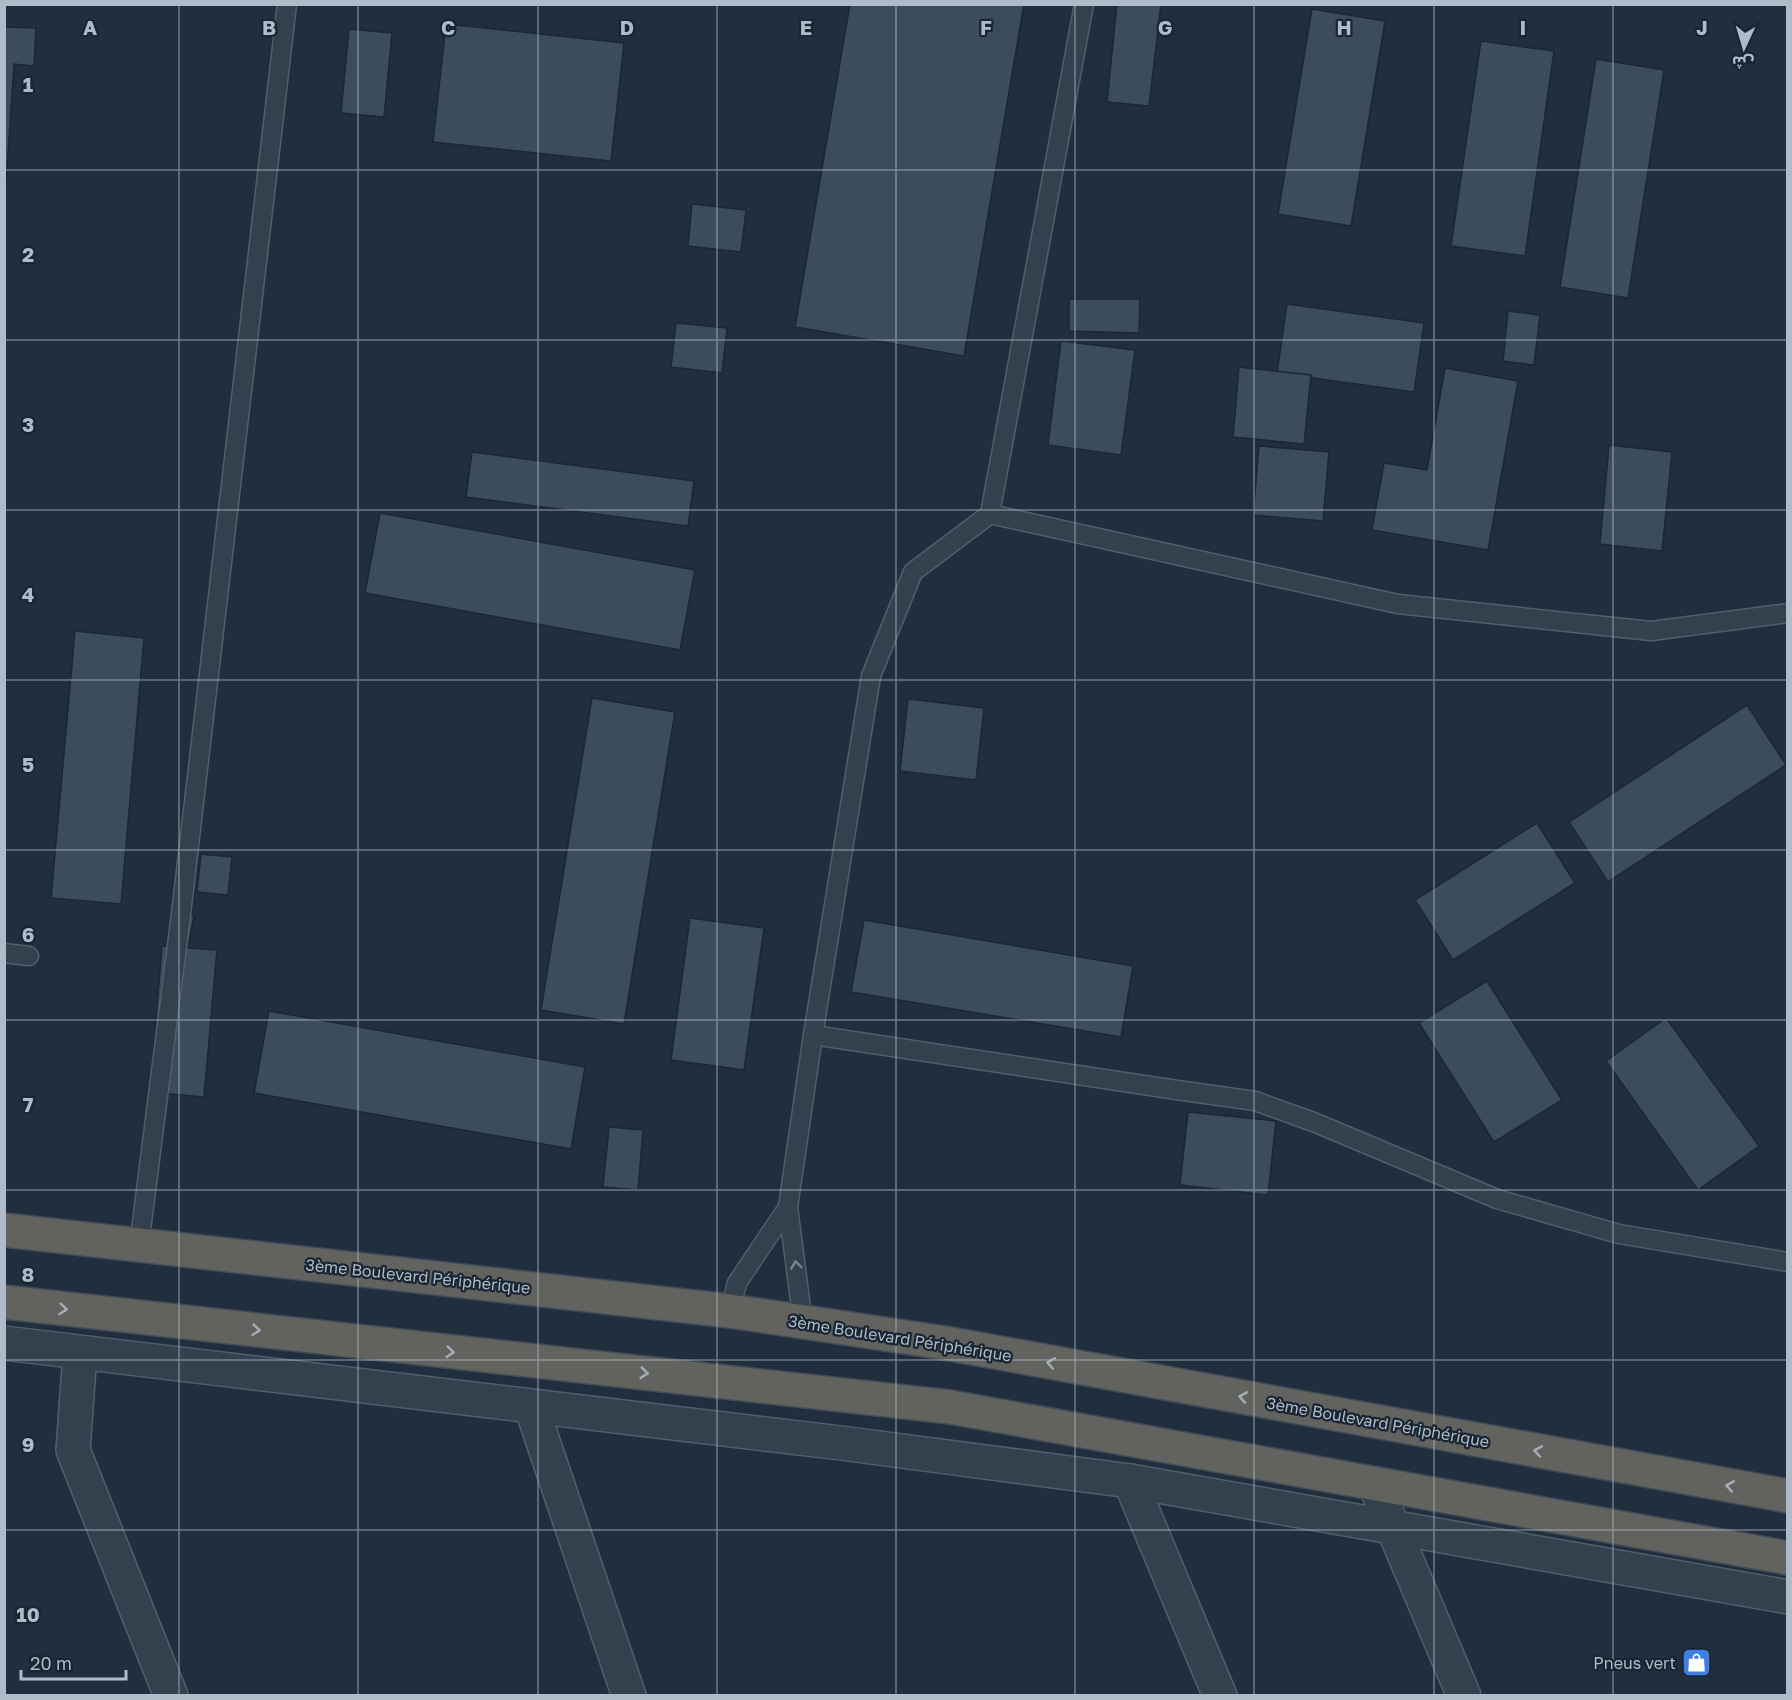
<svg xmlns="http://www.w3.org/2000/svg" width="1792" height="1700" viewBox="0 0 1792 1700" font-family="'Golos Text','Noto Sans Arabic',sans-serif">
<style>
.building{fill:#3b4d5d;stroke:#1b2734;stroke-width:1.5}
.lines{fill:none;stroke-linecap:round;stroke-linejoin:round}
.service-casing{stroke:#525e6b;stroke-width:21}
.minor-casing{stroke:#525e6b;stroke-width:36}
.trunk-casing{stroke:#3f4b58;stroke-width:36}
.service{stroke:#34404d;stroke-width:18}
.minor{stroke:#34404d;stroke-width:33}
.trunk{stroke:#62625e;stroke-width:33}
.oneway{stroke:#788491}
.oneway2{stroke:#a3aeb9}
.grid{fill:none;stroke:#afbbc9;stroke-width:1.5;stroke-opacity:0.55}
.labels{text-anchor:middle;stroke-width:4.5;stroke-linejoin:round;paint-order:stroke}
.street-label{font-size:16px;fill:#afbbc9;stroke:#192532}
.poi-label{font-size:16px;fill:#afbbc9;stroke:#192532;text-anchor:end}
.grid-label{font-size:20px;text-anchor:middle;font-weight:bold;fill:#afbbc9;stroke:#192532;stroke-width:4.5;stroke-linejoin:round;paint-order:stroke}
</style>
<rect width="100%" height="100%" fill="#202e3d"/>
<g class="building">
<path d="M850,4H1024L964,356L795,327Z"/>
<path d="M1117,4H1161L1149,106L1107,102Z"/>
<path d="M1312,9L1385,21L1351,226L1278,214Z"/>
<path d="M446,24L624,43L611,161L433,142Z"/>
<path d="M4,27L36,28L34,66L14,64L4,213Z"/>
<path d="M349,29L392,33L384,117L341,113Z"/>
<path d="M1481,41L1554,51L1525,256L1451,246Z"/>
<path d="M1596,59L1664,70L1628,298L1560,287Z"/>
<path d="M692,204L746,210L741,252L688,246Z"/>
<path d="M1069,299H1140L1139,333L1069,331Z"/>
<path d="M1287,304L1424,323L1414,392L1277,373Z"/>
<path d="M1508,311L1540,315L1534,365L1503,361Z"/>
<path d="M676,323L727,328L722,373L671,367Z"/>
<path d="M1061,341L1135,350L1121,455L1048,445Z"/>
<path d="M1239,367L1311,375L1304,444L1233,437Z"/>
<path d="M1445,368L1518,381L1488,550L1372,530L1384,463L1427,470Z"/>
<path d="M1609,445L1672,452L1662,551L1600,544Z"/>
<path d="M1259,446L1329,452L1323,521L1253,515Z"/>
<path d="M472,452L694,481L688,526L466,497Z"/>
<path d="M380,513L695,570L680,650L365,593Z"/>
<path d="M75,631L144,638L121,904L51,898Z"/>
<path d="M592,698L675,712L624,1024L541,1010Z"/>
<path d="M908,699L984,708L976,780L900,771Z"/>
<path d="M1747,705L1786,765L1608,882L1569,822Z"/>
<path d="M1537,823L1575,883L1453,960L1415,900Z"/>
<path d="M201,854L232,857L228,895L197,892Z"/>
<path d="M178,913L194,916L189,942L173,939Z"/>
<path d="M690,918L764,928L744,1070L671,1060Z"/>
<path d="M864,920L1133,966L1121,1037L851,992Z"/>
<path d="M162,946L217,950L204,1097L150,1092Z"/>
<path d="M1487,981L1562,1100L1494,1142L1419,1023Z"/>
<path d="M269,1011L585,1067L571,1149L254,1093Z"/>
<path d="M1666,1018L1759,1146L1698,1190L1606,1061Z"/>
<path d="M1188,1112L1276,1121L1268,1195L1180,1185Z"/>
<path d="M609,1127L643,1130L638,1190L603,1187Z"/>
</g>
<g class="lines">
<defs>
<g id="service">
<path d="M990,514L1398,604L1651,631L1788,613"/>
<path d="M4,953L29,956"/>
<path d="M813,1035L1177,1090L1255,1101L1316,1123L1497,1199L1619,1234L1788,1262"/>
<path d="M788,1207L813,1035L871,676L913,572L990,514L1084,4"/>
<path d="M139,1246L181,914L287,4"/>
<path d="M730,1311L737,1283L788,1207L803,1323"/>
</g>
<g id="minor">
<path d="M4,1343L841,1443L1130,1481L1788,1597"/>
<path d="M80,1353L73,1450L171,1696"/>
<path d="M531,1406L629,1696"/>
<path d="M1130,1481L1220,1696"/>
<path d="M1375,1485L1464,1696"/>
</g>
<g id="trunk">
<path d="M4,1230L730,1311L945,1343L1788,1496"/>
<path d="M4,1302L950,1407L1788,1558"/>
</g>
</defs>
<use href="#service" class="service-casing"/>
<use href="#minor" class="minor-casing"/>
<use href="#trunk" class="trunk-casing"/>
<use href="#service" class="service"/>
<use href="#minor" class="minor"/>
<use href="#trunk" class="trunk"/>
</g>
<defs><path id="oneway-chevron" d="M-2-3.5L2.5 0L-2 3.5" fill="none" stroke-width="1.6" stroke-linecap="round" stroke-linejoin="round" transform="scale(1.5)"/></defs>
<use class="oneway" href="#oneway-chevron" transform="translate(796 1265) rotate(-98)"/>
<g class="oneway2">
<use href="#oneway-chevron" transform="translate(63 1309) rotate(6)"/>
<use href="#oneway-chevron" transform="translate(256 1330) rotate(6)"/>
<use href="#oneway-chevron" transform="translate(450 1352) rotate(6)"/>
<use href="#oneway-chevron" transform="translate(1051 1363) rotate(-170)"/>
<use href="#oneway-chevron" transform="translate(644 1373) rotate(6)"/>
<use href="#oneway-chevron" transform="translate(1243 1397) rotate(-170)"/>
<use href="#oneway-chevron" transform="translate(1538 1451) rotate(-170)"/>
<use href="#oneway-chevron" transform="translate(1730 1486) rotate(-170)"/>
</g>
<path class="grid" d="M179,4V1696M358,4V1696M538,4V1696M717,4V1696M896,4V1696M1075,4V1696M1254,4V1696M1434,4V1696M1613,4V1696M4,170H1788M4,340H1788M4,510H1788M4,680H1788M4,850H1788M4,1020H1788M4,1190H1788M4,1360H1788M4,1530H1788"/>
<defs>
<symbol id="shop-square" viewBox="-11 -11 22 22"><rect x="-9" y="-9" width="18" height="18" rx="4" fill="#3f7fe0" stroke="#192532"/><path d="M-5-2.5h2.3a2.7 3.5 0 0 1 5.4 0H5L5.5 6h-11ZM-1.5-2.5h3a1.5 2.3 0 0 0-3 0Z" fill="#fff"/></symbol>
</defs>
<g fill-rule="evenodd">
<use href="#shop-square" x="1680" y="1646" width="33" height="33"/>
</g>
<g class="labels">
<g class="street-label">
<text transform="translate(418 1276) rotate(6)" y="6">3ème Boulevard Périphérique</text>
<text transform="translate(900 1338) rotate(9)" y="6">3ème Boulevard Périphérique</text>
<text transform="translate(1378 1422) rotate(10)" y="6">3ème Boulevard Périphérique</text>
</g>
<g class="poi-label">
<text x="1676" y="1669">Pneus vert</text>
</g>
</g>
<g class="grid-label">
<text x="90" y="35">A</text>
<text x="269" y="35">B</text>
<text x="448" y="35">C</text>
<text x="627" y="35">D</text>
<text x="806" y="35">E</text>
<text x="986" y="35">F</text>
<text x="1165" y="35">G</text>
<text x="1344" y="35">H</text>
<text x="1523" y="35">I</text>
<text x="1702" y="35">J</text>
<text x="28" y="92">1</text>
<text x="28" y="262">2</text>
<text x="28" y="432">3</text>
<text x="28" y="602">4</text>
<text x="28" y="772">5</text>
<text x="28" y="942">6</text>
<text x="28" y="1112">7</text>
<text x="28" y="1282">8</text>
<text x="28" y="1452">9</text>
<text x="28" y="1622">10</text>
</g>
<rect width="1792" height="1700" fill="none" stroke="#afbbc9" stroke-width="12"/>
<g transform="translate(1744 48) rotate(184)" stroke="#192532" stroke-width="4.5" paint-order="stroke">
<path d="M0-4.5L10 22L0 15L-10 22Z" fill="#afbbc9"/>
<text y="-9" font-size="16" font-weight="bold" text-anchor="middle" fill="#afbbc9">ش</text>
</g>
<path d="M21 1670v9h105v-9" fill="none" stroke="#afbbc9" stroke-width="3"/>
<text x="30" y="1670" font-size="18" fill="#afbbc9" stroke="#192532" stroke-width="4.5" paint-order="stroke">20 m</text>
</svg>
